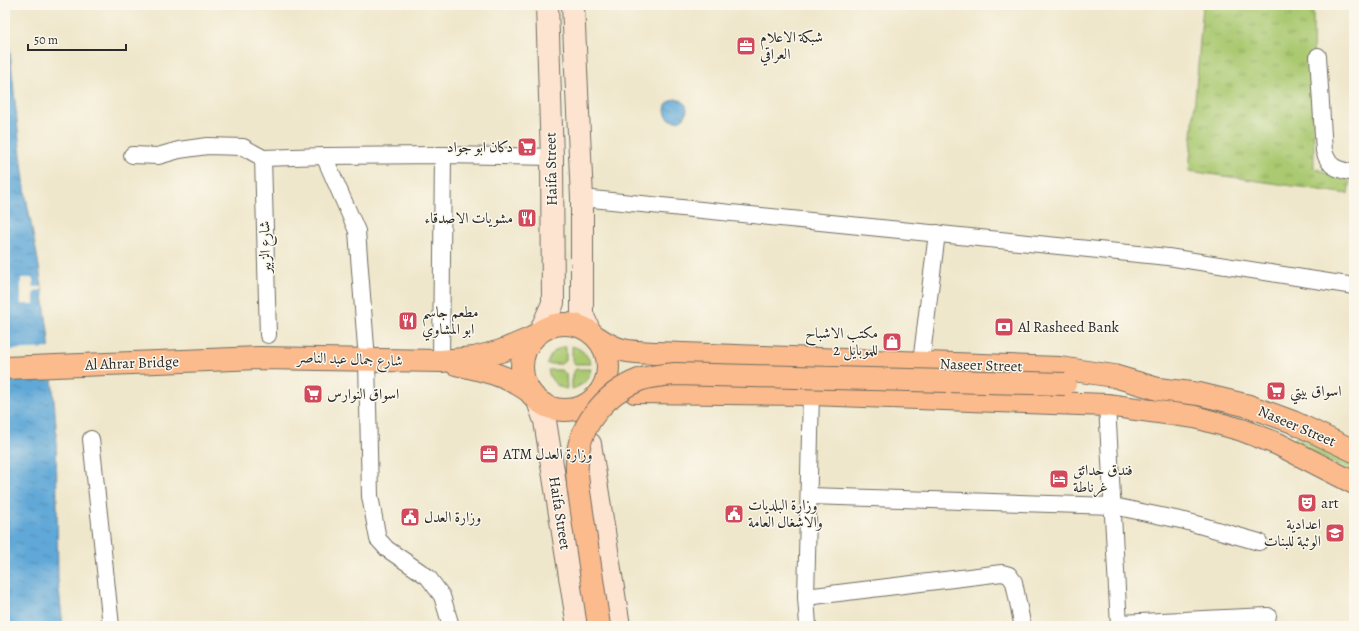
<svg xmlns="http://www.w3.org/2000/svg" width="1359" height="631" viewBox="0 0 1359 631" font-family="Alegreya,Amiri,serif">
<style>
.grass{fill:url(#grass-tufts);stroke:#6a7a4e}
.water{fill:url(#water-ripples);stroke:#466a81}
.pier{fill:#efe7cb}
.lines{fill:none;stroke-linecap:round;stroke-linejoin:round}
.minor-casing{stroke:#706d63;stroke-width:18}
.secondary-casing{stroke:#706d63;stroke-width:24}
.primary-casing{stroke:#706d63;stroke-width:24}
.minor{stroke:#fff;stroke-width:16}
.secondary{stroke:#fde4d1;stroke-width:22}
.primary{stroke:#fbbb8c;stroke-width:22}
.primary-bridge-casing{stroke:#706d63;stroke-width:24;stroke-linecap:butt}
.primary-bridge{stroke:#fbbb8c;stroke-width:22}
.labels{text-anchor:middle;stroke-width:3;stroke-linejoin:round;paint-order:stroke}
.poi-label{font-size:15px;fill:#2b2b2b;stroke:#fbf7ec;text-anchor:start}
.street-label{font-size:15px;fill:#2b2b2b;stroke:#fbf7ec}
</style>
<defs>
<pattern id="grass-tufts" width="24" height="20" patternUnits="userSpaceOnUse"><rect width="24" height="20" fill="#aac971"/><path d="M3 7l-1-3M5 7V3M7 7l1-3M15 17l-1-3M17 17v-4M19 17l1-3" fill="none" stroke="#8ba35d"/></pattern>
<pattern id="water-ripples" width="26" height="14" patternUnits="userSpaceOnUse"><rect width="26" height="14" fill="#60a8d7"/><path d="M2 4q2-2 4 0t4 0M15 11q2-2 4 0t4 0" fill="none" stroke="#4f89af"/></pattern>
</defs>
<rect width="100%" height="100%" fill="#fbf7ec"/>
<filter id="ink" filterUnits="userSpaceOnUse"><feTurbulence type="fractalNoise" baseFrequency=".025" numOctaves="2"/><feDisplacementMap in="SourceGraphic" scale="8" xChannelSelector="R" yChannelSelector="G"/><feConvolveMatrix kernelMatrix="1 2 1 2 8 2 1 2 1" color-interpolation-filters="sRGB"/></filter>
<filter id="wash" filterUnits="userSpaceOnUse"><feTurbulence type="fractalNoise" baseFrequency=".012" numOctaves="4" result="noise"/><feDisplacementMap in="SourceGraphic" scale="16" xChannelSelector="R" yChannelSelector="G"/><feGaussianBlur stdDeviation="0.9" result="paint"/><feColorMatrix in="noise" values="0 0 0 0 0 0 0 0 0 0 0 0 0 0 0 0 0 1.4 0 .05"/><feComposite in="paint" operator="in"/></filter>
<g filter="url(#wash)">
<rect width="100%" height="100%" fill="#efe7cb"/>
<g class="grass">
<path d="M1203,5H1313L1314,168L1350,181L1348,194L1189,171Z"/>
<path d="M566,346V360L561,364H547C550,354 556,348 566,346Z"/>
<path d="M572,346C582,349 587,354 591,364H575L572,360Z"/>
<path d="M576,369H591C589,380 582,386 572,389V374Z"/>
<path d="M548,370H561L566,374L567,389C556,387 550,380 548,370Z"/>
<path d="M1298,434L1354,461V475L1295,442V439Z"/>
</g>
<g class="water">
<path d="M5,5L18,130L26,197L38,260L48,331L56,424L58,581L63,626H5Z"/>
<circle cx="676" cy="110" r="11"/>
</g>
<g class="pier">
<path d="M21,278H33V287H42V290L34,291V304H21Z"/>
<path d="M52,348L54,379L5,380V350Z"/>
</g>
</g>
<g filter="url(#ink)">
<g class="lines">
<defs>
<g id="minor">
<path d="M1318,56L1324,151C1330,169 1337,169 1354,173"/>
<path d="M132,155L158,156L179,150L207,146L243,147L263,158L324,156L443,155L552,157"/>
<path d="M324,156L357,231L367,360L370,496L378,539L387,549L428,577L442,596L451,626"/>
<path d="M263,158L268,335"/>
<path d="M582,198L1168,257L1354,286"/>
<path d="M441,361L443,155"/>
<path d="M921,363L937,233"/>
<path d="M1107,405L1119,626"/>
<path d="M91,439L111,626"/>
<path d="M810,496L1113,506L1185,521L1259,542"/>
<path d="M806,597L1002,573L1009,575L1014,582L1022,623L1021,626"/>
<path d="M1119,623L1268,616"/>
<path d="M808,626L806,597L811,394"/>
</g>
<g id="secondary">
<path d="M573,5L582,198V314L589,330"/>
<path d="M541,330L553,303L552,157L547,5"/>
<path d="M538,401L545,421L578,626"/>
<path d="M590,444L619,626"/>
</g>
<g id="primary">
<circle cx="565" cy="367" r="43"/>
<path d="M598,338C620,353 631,352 657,353L1060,368L1114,376L1158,389L1199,394L1249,406L1293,422L1354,451"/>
<path d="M456,364C483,370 506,375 529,391"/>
<path d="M5,368L259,358L441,361L474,358L501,351L532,338"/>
<path d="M635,392L811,394L1107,405L1195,417L1242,430L1278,444L1354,483"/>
</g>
</defs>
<use href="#minor" class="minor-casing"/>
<use href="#secondary" class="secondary-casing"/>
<use href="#primary" class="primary-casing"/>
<use href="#minor" class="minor"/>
<use href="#secondary" class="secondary"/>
<use href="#primary" class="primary"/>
<defs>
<path id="primary-bridge" d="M599,626L578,485C578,478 576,471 577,464C577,427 605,393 639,380C650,376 662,375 675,374L1065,384"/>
</defs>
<use href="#primary-bridge" class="primary-bridge-casing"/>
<use href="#primary-bridge" class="primary-bridge"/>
</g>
</g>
<defs>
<symbol id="office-square" viewBox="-11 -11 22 22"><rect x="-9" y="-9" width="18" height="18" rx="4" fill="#d1495b" stroke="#fbf7ec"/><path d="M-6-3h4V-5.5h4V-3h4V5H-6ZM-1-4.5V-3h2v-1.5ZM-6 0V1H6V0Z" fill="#fff"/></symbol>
<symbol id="supermarket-square" viewBox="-11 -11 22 22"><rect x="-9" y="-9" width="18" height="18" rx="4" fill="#d1495b" stroke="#fbf7ec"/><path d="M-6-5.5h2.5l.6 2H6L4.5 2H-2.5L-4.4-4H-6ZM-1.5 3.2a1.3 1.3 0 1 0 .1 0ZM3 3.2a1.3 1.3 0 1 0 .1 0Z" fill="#fff"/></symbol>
<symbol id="restaurant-square" viewBox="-11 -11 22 22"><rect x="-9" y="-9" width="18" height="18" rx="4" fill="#d1495b" stroke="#fbf7ec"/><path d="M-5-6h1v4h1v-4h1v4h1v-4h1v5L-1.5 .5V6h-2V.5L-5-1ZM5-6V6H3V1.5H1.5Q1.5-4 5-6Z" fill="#fff"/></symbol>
<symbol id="bank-square" viewBox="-11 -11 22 22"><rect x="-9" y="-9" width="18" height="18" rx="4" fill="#d1495b" stroke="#fbf7ec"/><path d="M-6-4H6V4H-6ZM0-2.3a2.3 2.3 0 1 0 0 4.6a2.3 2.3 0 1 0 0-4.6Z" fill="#fff"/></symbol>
<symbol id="shop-square" viewBox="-11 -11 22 22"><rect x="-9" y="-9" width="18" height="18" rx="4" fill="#d1495b" stroke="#fbf7ec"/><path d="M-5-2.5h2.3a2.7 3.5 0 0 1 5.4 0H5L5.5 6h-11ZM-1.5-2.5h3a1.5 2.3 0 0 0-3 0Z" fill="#fff"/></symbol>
<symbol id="hotel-square" viewBox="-11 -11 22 22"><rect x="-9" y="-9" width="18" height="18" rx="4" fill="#d1495b" stroke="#fbf7ec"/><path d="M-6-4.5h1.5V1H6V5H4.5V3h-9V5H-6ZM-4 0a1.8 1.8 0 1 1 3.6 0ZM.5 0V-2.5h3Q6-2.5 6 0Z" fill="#fff"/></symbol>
<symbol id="theatre-square" viewBox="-11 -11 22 22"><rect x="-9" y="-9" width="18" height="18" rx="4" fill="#d1495b" stroke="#fbf7ec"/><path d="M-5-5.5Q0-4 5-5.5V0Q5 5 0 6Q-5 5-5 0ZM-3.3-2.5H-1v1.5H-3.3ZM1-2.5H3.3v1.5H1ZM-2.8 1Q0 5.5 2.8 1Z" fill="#fff"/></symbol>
<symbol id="civic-square" viewBox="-11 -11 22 22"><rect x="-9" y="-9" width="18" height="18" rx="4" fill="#d1495b" stroke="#fbf7ec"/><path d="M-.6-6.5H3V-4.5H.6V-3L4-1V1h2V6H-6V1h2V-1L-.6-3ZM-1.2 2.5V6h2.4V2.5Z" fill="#fff"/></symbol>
<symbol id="school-square" viewBox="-11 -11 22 22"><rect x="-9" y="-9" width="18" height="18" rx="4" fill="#d1495b" stroke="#fbf7ec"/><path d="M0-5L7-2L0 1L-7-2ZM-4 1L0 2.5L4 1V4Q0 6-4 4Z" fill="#fff"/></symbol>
</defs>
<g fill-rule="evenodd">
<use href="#office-square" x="735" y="35" width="22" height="22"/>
<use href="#supermarket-square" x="516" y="136" width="22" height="22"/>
<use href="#restaurant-square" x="516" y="207" width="22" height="22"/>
<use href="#restaurant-square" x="397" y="310" width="22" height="22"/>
<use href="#bank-square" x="993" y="316" width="22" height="22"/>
<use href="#shop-square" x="881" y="331" width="22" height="22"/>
<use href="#supermarket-square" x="1265" y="380" width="22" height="22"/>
<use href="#supermarket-square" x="302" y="383" width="22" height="22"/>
<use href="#office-square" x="478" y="443" width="22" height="22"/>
<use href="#hotel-square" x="1048" y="468" width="22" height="22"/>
<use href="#theatre-square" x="1296" y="492" width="22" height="22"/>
<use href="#civic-square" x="723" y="503" width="22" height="22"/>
<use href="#civic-square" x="399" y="506" width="22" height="22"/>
<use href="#school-square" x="1324" y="522" width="22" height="22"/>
</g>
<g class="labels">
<g class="poi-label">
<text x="760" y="42">شبكة الاعلام<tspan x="760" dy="17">العراقي</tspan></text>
<text x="513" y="152" text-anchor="end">دكان ابو جواد</text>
<text x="513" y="223" text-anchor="end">مشويات الاصدقاء</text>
<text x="422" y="317">مطعم جاسم<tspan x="422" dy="17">ابو المشاوي</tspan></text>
<text x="1018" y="332">Al Rasheed Bank</text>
<text x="878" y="338" text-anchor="end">مكتب الاشباح<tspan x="878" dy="17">2 للموبايل</tspan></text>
<text x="1290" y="396">اسواق بيتي</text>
<text x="327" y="399">اسواق النوارس</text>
<text x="503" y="459">ATM وزارة العدل</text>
<text x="1073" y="475">فندق حدائق<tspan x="1073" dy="17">غرناطة</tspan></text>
<text x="1321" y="508">art</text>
<text x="748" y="510">وزارة البلديات<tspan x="748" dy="17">والاشغال العامة</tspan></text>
<text x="424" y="522">وزارة العدل</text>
<text x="1321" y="529" text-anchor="end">اعدادية<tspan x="1321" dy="17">الوثبة للبنات</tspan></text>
</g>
<g class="street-label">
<text transform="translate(551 169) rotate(-91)" y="5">Haifa Street</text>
<text transform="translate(265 247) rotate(-92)" y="5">شارع الزبير</text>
<text transform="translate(350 359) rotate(2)" y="5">شارع جمال عبد الناصر</text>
<text transform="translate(132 363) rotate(-2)" y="5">Al Ahrar Bridge</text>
<text transform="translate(981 365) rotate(2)" y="5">Naseer Street</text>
<text transform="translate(1297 426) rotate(23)" y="5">Naseer Street</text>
<text transform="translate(560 513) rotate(81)" y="5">Haifa Street</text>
</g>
</g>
<rect width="1359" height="631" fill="none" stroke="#fbf7ec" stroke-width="20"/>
<path d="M28 44v6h98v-6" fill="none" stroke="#2b2b2b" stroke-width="2"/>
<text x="34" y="44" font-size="12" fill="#2b2b2b" stroke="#fbf7ec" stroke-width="3" paint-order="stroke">50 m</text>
</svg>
